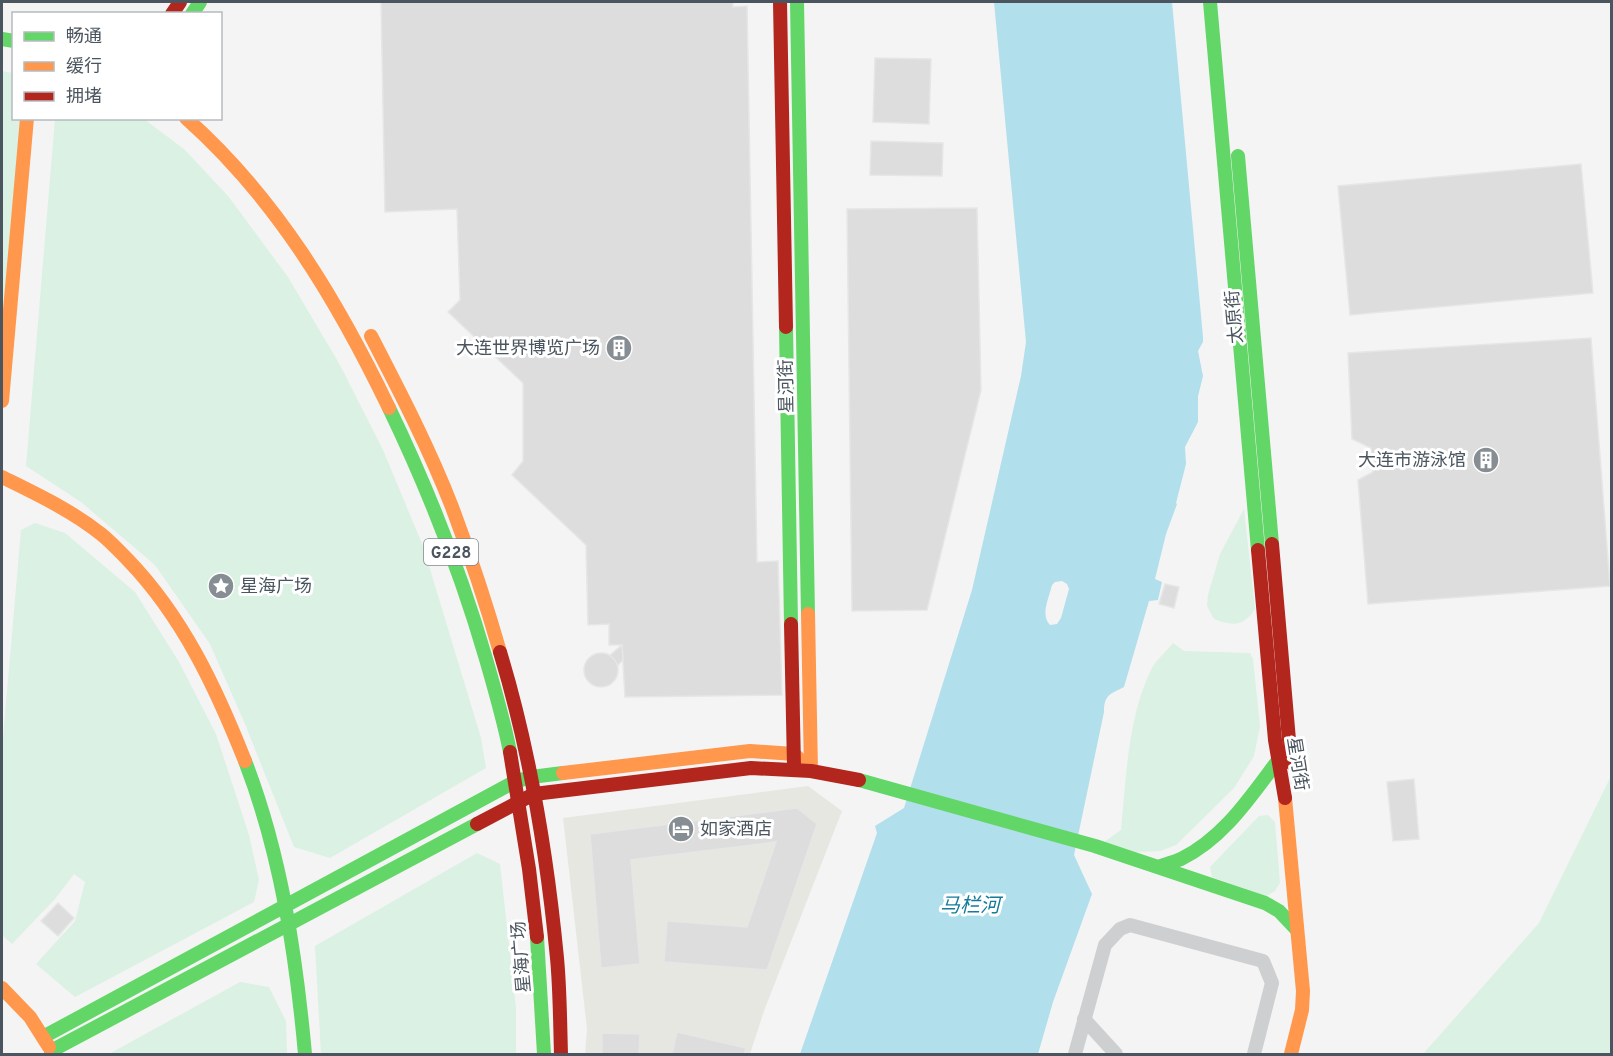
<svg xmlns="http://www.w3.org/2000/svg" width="1613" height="1056" viewBox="0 0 1613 1056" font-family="Overpass,'Noto Sans SC',sans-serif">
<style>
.commercial{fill:#e7e7e2}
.green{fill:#daf1e4}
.water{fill:#b1dfec;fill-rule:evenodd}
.building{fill:#ddddde;stroke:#e5e6e6;stroke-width:1.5}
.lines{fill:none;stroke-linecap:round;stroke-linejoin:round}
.street{stroke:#cdcfd1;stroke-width:14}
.fast{stroke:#63d668;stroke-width:14}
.slow{stroke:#ff974d;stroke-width:14}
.jam{stroke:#b3261e;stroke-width:14}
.labels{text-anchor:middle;stroke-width:6;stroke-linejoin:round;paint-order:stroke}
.shield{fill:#fff;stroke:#81888f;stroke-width:1.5}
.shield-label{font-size:16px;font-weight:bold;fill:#4b555f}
.street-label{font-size:18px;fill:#4b555f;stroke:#fff}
.poi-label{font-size:18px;fill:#4b555f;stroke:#fff;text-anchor:end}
.water-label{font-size:20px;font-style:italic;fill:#147b9b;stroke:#fff}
</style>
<rect width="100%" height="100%" fill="#f4f4f4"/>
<path class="commercial" d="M808,786L842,811L764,1011L750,1054H585L587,1029L563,818Z"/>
<g class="green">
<path d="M2,71L13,73L14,118L21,119L2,339Z"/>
<path d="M55,119H144L185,150L228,196L288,277L340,365L383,450L423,546L481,738L486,768L330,858L294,847L245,724L210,644L155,565L81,502L26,466Z"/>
<path d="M1244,509L1255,609C1243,627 1233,626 1214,619L1207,606L1208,595L1220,554Z"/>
<path d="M35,523L65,533L135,592L179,662L216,734L249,835L259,880L254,902L75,997L36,964L75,921L85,882L74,874L55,899L12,944L2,935V749L21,530Z"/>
<path d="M1173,643L1184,651L1250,653L1253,659L1260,726L1254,756L1234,788L1176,845L1160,851L1136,852L1104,842L1121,830C1126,778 1128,715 1152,668C1157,659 1167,651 1173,643Z"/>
<path d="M1611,776V1054H1423L1539,923Z"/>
<path d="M1268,815L1275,822L1280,883L1275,891L1266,896L1212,877L1210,867L1259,816Z"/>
<path d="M477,853L500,864L516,1008V1054H321L315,946Z"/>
<path d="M240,982L269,987L286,1021L287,1054H109Z"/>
</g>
<path class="water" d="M994,2H1172L1203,337V342L1198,351L1203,376L1198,396V422L1185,447L1186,464L1176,503L1177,504L1166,534L1155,579L1162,582L1158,600L1149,601L1124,687C1110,694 1104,695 1104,712L1074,855L1092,894L1053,1002L1038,1054H800L877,833L875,826L904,808L972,590L1021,376L1026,342ZM1062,581L1067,584L1069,589L1061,618L1057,624L1050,625C1040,615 1049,598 1052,585L1055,582Z"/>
<g class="building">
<path d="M381,2H733V7L747,6L757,562L778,561L782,695L625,697L622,645H609V624L588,625L586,545L512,475L523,461V383L448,312L460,300L457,209L385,212Z"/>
<path d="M875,58L931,59L929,124L873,122Z"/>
<path d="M871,141L943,143L942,176L870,175Z"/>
<path d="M1581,164L1593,293L1350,315L1338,186Z"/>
<path d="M977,208L981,390L927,610L852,611L847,209Z"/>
<path d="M1591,338L1610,586L1368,604L1358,480L1373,472L1371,448L1352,439L1348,353Z"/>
<path d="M1165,584L1179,587L1174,608L1159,604Z"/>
<path d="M622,645L623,660L618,665L610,655Z"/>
<circle cx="601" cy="670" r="17"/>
<path d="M1414,779L1419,839L1393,841L1387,782Z"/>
<path d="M797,808L817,824L767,970L664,962L667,921L747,927L776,842L631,860L640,964L601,968L590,834Z"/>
<path d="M58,903L74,918L58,936L41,921Z"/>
<path d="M677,1032L746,1048L744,1054H672Z"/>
<path d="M602,1033L640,1034L639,1054H602Z"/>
</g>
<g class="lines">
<g class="street">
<path d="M1084,1019L1116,1054"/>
<path d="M1075,1054L1105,945L1120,929L1130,925L1263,961L1272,983L1254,1054"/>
</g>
<g class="fast">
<path d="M797,2L808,614"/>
<path d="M1210,2L1258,550"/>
<path d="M192,14L200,2"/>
<path d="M2,39L14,41"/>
<path d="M1238,156L1272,544"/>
<path d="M786,327L791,624"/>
<path d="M389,408C428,489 461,573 486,659C495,690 504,721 510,752"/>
<path d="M245,761C281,854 296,955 305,1054"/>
<path d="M859,780L1095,846L1265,903L1279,911L1297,930"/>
<path d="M1159,867C1166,864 1174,862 1181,859C1224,838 1251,796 1279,759H1285"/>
<path d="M537,937L544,1054"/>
<path d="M43,1037L514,782L531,777L563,773"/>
<path d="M51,1051L477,824"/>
</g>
<g class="slow">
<path d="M186,118C276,198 337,300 389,408"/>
<path d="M371,336C400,392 429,448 452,507C470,555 486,603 500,652"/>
<path d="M2,401L27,118"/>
<path d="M2,477C36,494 71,510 101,534C111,542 119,551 128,560C183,617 216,688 245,761"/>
<path d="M808,614L811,771"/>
<path d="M563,773L750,751L794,754L811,771"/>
<path d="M1285,798L1303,991L1302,1010L1291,1054"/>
<path d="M2,988L30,1017L49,1047"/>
</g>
<g class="jam">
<path d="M780,2L786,327"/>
<path d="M172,14L180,2"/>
<path d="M1272,544L1291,763"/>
<path d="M1258,550L1275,740L1285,798"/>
<path d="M791,624L794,766"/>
<path d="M500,652C530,751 547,854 557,958C560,990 560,1022 561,1054"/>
<path d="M510,752L529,869L537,937"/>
<path d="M477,824L534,794L751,768L811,771L859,780"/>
</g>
</g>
<defs>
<symbol id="building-disc" viewBox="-11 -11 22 22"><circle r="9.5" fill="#868d93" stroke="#fff"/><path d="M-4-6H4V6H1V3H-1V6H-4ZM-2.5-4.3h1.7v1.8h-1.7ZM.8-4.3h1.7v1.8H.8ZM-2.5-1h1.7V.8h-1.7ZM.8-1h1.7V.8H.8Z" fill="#fff"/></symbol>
<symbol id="sight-disc" viewBox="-11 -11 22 22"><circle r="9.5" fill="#868d93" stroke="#fff"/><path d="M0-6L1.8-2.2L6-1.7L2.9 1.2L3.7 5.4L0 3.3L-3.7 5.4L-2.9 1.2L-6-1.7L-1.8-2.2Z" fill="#fff"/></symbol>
<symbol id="hotel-disc" viewBox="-11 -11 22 22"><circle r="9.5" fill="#868d93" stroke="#fff"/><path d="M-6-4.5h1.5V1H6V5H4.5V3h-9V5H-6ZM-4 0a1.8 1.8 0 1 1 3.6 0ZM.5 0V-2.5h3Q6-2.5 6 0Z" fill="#fff"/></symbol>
</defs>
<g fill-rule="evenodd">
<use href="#building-disc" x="604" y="333" width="30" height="30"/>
<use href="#building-disc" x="1471" y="445" width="30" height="30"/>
<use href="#sight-disc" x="206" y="571" width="30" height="30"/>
<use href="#hotel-disc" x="666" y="814" width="30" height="30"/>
</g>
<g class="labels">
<rect class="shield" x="424" y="539" width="54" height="26" rx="4.5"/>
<g class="shield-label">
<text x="451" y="558">G228</text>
</g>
<g class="street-label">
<text transform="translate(1234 317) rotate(-95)" y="6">太原街</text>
<text transform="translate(786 386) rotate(-91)" y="6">星河街</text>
<text transform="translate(1298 764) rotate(81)" y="6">星河街</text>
<text transform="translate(521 957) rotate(-95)" y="6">星海广场</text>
</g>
<g class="poi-label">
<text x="600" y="354">大连世界博览广场</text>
<text x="1466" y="466">大连市游泳馆</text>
<text x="240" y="592" text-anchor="start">星海广场</text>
<text x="700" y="835" text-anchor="start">如家酒店</text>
</g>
<g class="water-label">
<text x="970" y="912">马栏河</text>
</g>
</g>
<rect width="1613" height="1056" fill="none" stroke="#4b555f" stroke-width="6"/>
<rect x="12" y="12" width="210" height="108" fill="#ffffff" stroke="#b7bbbf" stroke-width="1.5"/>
<rect x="24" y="32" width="30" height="9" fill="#63d668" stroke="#b7bbbf" stroke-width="1.5"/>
<text x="66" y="42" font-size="18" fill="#4b555f">畅通</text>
<rect x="24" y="62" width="30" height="9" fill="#ff974d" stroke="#b7bbbf" stroke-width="1.5"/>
<text x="66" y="72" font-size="18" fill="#4b555f">缓行</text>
<rect x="24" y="92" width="30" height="9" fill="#b3261e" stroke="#b7bbbf" stroke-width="1.5"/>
<text x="66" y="102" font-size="18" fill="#4b555f">拥堵</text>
</svg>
